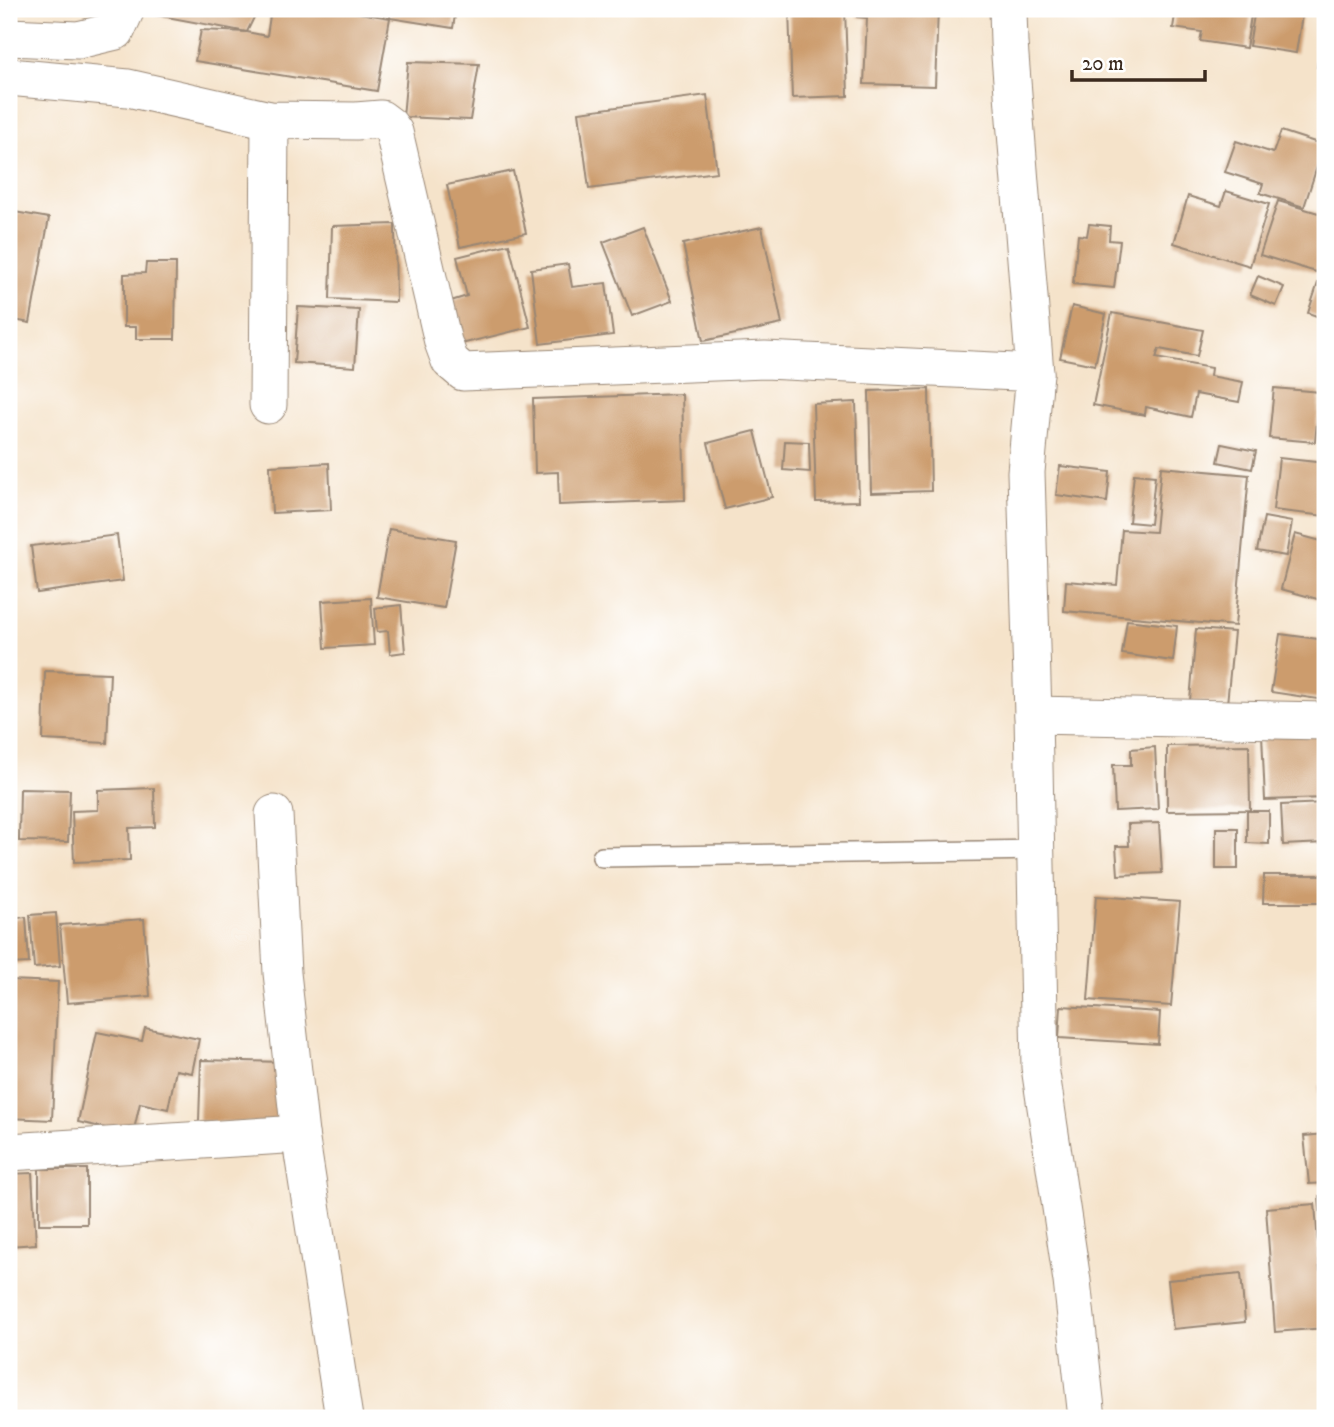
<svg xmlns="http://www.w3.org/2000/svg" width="1334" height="1427" viewBox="0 0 1334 1427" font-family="'IM FELL DW Pica',serif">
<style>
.building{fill:#cc9c6d}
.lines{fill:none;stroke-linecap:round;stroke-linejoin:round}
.service-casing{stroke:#988674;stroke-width:22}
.minor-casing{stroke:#988674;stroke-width:39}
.service{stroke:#fff;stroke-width:19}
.minor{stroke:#fff;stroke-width:37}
</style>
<rect width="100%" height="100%" fill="#fff"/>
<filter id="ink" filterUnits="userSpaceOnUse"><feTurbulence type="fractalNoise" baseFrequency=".0143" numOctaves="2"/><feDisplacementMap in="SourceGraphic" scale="14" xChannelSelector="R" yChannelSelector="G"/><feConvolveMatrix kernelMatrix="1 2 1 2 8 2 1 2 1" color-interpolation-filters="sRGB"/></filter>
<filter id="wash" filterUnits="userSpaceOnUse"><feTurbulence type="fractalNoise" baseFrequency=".00686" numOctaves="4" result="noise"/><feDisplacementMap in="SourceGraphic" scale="28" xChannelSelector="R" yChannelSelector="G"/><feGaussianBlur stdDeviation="1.57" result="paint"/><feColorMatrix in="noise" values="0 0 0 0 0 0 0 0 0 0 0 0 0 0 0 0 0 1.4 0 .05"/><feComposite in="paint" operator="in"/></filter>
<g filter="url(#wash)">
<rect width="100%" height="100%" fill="#f5e3ca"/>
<g id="blocks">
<g class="building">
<path d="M141,9H258L247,32L140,12Z"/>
<path d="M271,9H335L390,18L377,91L195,61L201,30L247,32L267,36Z"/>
<path d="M391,9H456L453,28L390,18Z"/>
<path d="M789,9H845L848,96L792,98Z"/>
<path d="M857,9H938L935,86L864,84L867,18L857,17Z"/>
<path d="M1036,9H1079V16L1036,10Z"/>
<path d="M1176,9H1252L1246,48L1200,41L1202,32L1173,28Z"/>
<path d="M1255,9H1303L1296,53L1249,46Z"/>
<path d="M1324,19H1325V68L1317,67Z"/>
<path d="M408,62L479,64L470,120L403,117Z"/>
<path d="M707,95L717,172L589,189L579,112Z"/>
<path d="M1281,131L1324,145L1304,207L1260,193L1263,184L1225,172L1236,141L1273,153Z"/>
<path d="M513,171L526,233L460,247L447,185Z"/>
<path d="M1226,191L1269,204L1250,266L1174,243L1188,196L1221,206Z"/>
<path d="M1278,201L1325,215V243L1316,272L1260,255Z"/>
<path d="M9,211L49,218L30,323L9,319Z"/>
<path d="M395,224L396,302L330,299L332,226Z"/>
<path d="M1089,224L1110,226L1109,240L1120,241L1114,288L1073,284L1078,235L1087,236Z"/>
<path d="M643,227L672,301L632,316L603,242Z"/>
<path d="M762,227L782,324L703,341L683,244Z"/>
<path d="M509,244L530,327L461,344L451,301L467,296L457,257Z"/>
<path d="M146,263H176L175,339H136V327H124V274L145,273Z"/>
<path d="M568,264L572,287L606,283L613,335L540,344L531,269Z"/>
<path d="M1258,276L1284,287L1276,306L1250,295Z"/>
<path d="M1320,277L1325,278V319L1308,313Z"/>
<path d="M1072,306L1106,314L1095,365L1060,358Z"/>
<path d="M298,307L359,310L355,367L294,363Z"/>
<path d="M1112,313L1203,330L1197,356L1159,349L1156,358L1211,368L1210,376L1243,382L1239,402L1196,394L1191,417L1146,407L1145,415L1093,405Z"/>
<path d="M1274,388L1320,392L1315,442L1269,438Z"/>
<path d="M929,389L931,491L871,493L869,391Z"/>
<path d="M682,394L685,500L559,505L558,472L535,473L533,399Z"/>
<path d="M856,402L859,501L816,502L813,404Z"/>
<path d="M755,431L772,497L725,509L708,443Z"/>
<path d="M785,441L809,442L810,472L783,470Z"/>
<path d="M1222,444L1256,451L1252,469L1218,462Z"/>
<path d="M1279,458L1325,463V516L1273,510Z"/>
<path d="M329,463L331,510L272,513L270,466Z"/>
<path d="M1060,466L1110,472L1107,502L1056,495Z"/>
<path d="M1161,467L1249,475L1235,626L1064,611L1066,581L1117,585L1122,530L1155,532Z"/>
<path d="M1134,474L1155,476L1150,524L1129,522Z"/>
<path d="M1264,517L1292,522L1286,556L1257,551Z"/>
<path d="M389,529L456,540L444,608L377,597Z"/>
<path d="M1295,534L1325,542V585L1321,600L1281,589Z"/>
<path d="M117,535L123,581L37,593L31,546Z"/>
<path d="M371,598L374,645L325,648L322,601Z"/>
<path d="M401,605L405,652L390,654L388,631L377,632L375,608Z"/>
<path d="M1127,620L1177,626L1173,661L1122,654Z"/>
<path d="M1196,629L1234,632L1227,704L1190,701Z"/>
<path d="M1280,634L1325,640V700L1271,692Z"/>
<path d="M45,671L110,673L107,743L43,740Z"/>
<path d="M1325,731V798L1265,800L1262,734Z"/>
<path d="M1249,745L1250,810L1167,811V746Z"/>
<path d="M1155,747L1158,809L1115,811L1113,765H1131V749Z"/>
<path d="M154,788L155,827L129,828L130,860L74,862L72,811L98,810V790Z"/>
<path d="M20,789L70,790L68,842L19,841Z"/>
<path d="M1325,803V843L1283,845L1281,805Z"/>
<path d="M1247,811H1269V844L1247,843Z"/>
<path d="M1159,823L1162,873L1118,875L1116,846H1129L1128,824Z"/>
<rect x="1216" y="828" width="22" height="41"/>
<path d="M1264,875H1323L1322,903H1263Z"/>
<path d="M1096,896L1180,902L1171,1006L1088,1000Z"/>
<path d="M56,913L60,966L34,968L30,915Z"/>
<path d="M26,917L29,963L9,964V919Z"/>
<path d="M144,919L150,996L67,1003L60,925Z"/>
<path d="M9,980L58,982L52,1120L9,1118Z"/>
<path d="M1061,1006L1160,1012L1158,1044L1059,1038Z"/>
<path d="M145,1028L199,1039L192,1073L176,1070L168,1109L140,1103L133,1134L78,1122L97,1032L142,1041Z"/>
<path d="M201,1060L282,1062L280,1124L199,1121Z"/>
<path d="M1318,1086H1325V1130H1322Z"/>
<path d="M1325,1134V1183L1309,1184L1304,1136Z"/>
<rect x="39" y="1169" width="48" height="55"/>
<path d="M32,1173L36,1244L9,1246V1174Z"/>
<path d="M1319,1196H1325V1250H1323Z"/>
<path d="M1315,1204L1320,1271H1325V1328L1275,1332L1266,1208Z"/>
<path d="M1241,1273L1245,1322L1173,1329L1168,1280Z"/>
</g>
</g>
</g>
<g filter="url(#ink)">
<use href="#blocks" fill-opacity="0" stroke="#988674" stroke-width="2"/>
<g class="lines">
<defs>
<path id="service" d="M602,857L1035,850"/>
<g id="minor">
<path d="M1008,9L1009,43L1035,373L1026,472L1033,715L1040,1067L1072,1281L1087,1418"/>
<path d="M9,37L78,40L116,31L126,9"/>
<path d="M9,77L128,88L270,120L356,121L381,119L389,125L394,132L443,342L450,361L463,372L765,360L1035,373"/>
<path d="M268,405L270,120"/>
<path d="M1033,715L1325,721"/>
<path d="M274,814L282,973L300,1134L344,1418"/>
<path d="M9,1152L300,1134"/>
</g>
</defs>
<use href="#service" class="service-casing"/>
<use href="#minor" class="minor-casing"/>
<use href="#service" class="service"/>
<use href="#minor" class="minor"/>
</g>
</g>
<rect width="1334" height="1427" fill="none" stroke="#fff" stroke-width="35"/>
<path d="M1072 70v10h133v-10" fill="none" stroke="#3b2a1e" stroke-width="3.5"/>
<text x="1082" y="70" font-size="21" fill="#3b2a1e" stroke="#ffffff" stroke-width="5" paint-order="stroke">20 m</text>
</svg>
